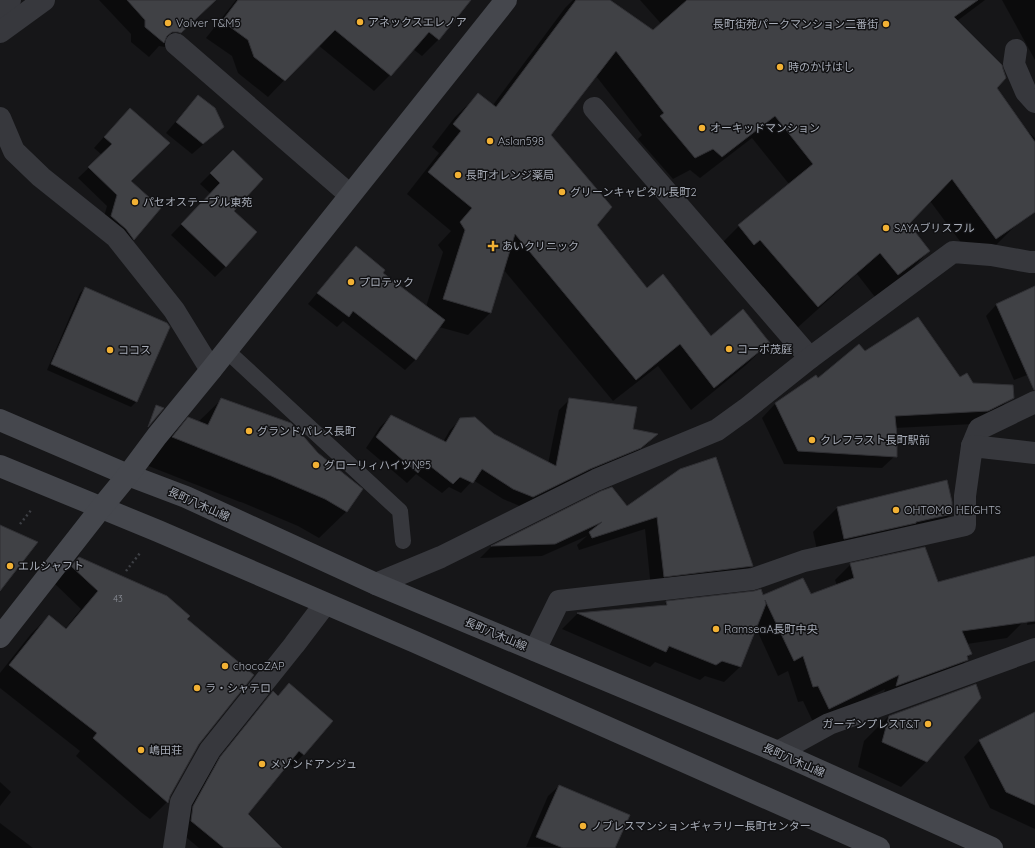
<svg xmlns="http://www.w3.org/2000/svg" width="1035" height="848" viewBox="0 0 1035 848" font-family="Quicksand,'Noto Sans JP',sans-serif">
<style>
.shadow{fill:#0007}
.building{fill:#404145;stroke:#303034}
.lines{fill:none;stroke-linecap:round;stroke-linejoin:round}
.path{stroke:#3d3f44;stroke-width:2.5;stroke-dasharray:2 3;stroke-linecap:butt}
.lane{stroke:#37383d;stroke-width:16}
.street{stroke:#37383d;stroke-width:22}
.secondary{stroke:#45474d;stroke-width:22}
.poi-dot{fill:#f2b134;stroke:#111113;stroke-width:1.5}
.labels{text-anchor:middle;stroke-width:3;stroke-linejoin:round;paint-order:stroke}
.number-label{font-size:9px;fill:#8e929b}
.poi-label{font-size:11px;fill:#a8adb8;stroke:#111113;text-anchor:start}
.street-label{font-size:11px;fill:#a8adb8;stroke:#111113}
</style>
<rect width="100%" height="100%" fill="#161618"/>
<g class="shadow">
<path d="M99,0H201L193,21L165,47L159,46L149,57L131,42V34Z"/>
<path d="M236,0H470L438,40L422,56L413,49L390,75L374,91L318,45L268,97L238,73L232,56L206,38Z"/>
<path d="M573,0H608L688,54L640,0H985L957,21L996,88L1024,128L1035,138V201L1018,223L996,245L974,260L930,201L908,224L929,251L907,274L875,297L857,274L796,329L717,248L739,226L789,184L752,138L700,178L690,170L673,179L638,139L642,135L596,76L550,135L596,225L646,289L710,337L769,343L746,365L691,410L658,366L613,401L503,269L490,313L468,335L439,327L415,360L405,370L343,321L337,327L308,304L346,258L356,248L381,273L426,307L443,252L438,245L451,231L407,194L439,153L432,147L455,117L478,95L493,105L565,8Z"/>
<path d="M1002,0H1035V60Z"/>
<path d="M198,97L222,126L212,137L192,154L166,133L188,107Z"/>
<path d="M119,120L130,182L133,239L123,249L101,227L107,206L78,178L102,155L94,148Z"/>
<path d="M233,151V211L226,266L215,277L171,235L211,194L200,184Z"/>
<path d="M85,288L169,327L136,402L131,407L47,370L80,293Z"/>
<path d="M1029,290L1035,301V372L1014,380L986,316L996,305Z"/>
<path d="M864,352L1008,400L995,414L974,424L895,428L896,455L882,468L784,464L762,418L775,404L816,376L818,379Z"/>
<path d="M222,399L347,511L319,538L298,526L241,502H240L146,465L161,446L189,418L198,422Z"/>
<path d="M570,399L632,430L656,435L646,445L629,458L522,507L503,499L473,480L461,493L449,487L442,493L416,474L407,483L366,448L380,427L391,416L443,442L450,430L461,419L548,464L559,410Z"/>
<path d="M681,470L752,565L740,578L651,589L645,529L579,550L577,545L587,536L542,556L480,558L491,547L612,488L626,507Z"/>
<path d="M837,508L952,513L927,538L820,563L813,532Z"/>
<path d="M1035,555V624L1027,625Z"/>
<path d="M79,558L186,620L198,743L169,796L167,802L150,819L142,813L76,756L80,751L0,688V673L31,634L49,616L65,629L81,609L55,584L62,575Z"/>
<path d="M851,564L937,583L1023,622L1007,638L967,644L971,654L967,658V660L952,675L882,701L885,689L814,724L803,701L798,702L788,671L778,676L756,628L740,667L724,682L705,676L700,680L655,662L650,667L562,629L577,614L662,607L667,602L763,596H810L837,585L835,580Z"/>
<path d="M289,685L304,754L292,766L288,763L246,814L281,848H199L180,832L182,819L209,770L262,704L273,693L277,696Z"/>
<path d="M980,698L926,762L901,787L858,767L864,741L889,716Z"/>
<path d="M1035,713V829L990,808L964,757L980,740Z"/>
<path d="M0,782L11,792L0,806Z"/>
<path d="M559,786L614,848L526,847L548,796Z"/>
<path d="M0,823L33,848H0Z"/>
</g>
<g class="building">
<path d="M127,0H216L181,33L178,32H172L167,36L164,43L145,27V20Z"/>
<path d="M238,0H471L439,40L429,32L391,76L335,30L285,81L254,57L248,40L222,21Z"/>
<path d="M576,0H610L653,30L687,0H978L954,17L1002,65L1003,69L1006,78L997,88L1035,142V212L996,239L952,179L909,224L930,251L898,275L880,253L818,307L760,240L754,245L738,225L813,164L775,116L722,157L713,149L695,158L660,116L664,113L616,51L551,135L612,207L597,225L647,288L663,274L711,336L743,309L770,343L714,388L680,344L636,380L515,234L491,313L443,299L465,230L460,222L472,208L428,172L461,131L453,124L478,93L496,107Z"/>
<path d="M198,95L215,108L224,127L203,144L176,122Z"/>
<path d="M130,108L170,143L131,181L161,208L134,240L126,229L111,216L117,195L88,167L112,144L104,137Z"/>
<path d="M233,150L263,179L234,211L257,232L226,267L181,224L220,183L210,173Z"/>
<path d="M356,246L385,270L383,273L445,320L416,360L353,311L349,317L317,293Z"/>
<path d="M1035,286V390H1034L996,304Z"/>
<path d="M85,287L167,323L170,327L137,402L51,364Z"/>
<path d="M918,317L960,377L967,373L973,383L1013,385L1014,398L988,411L895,416L897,436V457L798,451L775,403L816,375L818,378L859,344L865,351Z"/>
<path d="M221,398L291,423L298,430L318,453L363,489L347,512L325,499L269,475H268L172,437L188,417L208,425Z"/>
<path d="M569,398L637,407L633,429L658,434L641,448L590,469L533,497L513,489L482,469L473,483L460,477L453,484L425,462L418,473L376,437L391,415L446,442L460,418L475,417L494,434L556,466Z"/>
<path d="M156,405L164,408L148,427Z"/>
<path d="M716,457L753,566L664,577L657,517L592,538L589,532L602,522L555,544L491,546L601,491L612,487L627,506L680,469Z"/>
<path d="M947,480L952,502V514L916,522V523L844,539L837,507Z"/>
<path d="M0,525L38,542L0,591Z"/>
<path d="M925,547L938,582L1035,556V621L962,631L972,654L967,656L968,660L896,686L899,675L829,709L818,686L813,687L803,656L794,661L765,600L766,604L741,667L722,661L716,665L669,646L666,652L577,613L667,605L666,601L754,591L761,589L763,595L803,578L811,594L854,578L850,563Z"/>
<path d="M79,557L167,596L190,616L187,619L254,675L199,744L170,796L168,803L160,796L93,738L97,733L9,665L49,615L66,629L98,591L71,566Z"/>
<path d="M289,683L333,721L304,755L299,751L248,814L282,848H224L191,821L193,806L220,757L273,691L278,696Z"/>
<path d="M976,684L981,698L927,762L882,742L889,716Z"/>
<path d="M1035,712V805L1006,792L979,740Z"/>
<path d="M559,785L630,815L615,848H563L536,837Z"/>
</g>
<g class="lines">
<g class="path">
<path d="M20,524L32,509"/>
<path d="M126,571L140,553"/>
</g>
<path class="lane" d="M226,350L400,511L403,541"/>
<g class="street">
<path d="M0,22L10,0"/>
<path d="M0,32L44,0"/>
<path d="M176,44L350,195"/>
<path d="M1016,50L1014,64L1026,92L1035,102"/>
<path d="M594,108L810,358"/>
<path d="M0,118L14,151L41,177L116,237L174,310L211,370"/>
<path d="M972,446L979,429L1035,402"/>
<path d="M376,584L441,557L596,480L717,430L746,409L810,358L953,252L991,255L1030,262H1035"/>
<path d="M535,650L559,601L753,579L804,561L965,525V496L972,446L1035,453"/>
<path d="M778,752L829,724L1035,649"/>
<path d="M174,848L181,802L210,750L294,645L325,604"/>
</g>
<g class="secondary">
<path d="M0,420L128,475L186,497L376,584L778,752L992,848"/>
<path d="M0,466L158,531L415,642L879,848"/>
<path d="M0,637L101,508L128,475L157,436L211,370L506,0"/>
</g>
</g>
<g class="poi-dot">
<circle cx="360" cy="22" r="4"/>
<circle cx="168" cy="23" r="4"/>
<circle cx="886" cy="24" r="4"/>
<circle cx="780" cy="67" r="4"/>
<circle cx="702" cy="128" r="4"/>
<circle cx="490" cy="141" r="4"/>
<circle cx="458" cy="175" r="4"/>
<circle cx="562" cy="192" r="4"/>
<circle cx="135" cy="202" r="4"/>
<circle cx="886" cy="228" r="4"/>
<path d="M491 240h4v4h4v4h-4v4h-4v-4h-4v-4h4z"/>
<circle cx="351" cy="282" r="4"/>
<circle cx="729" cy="349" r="4"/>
<circle cx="110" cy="350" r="4"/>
<circle cx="249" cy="431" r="4"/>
<circle cx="812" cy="440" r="4"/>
<circle cx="316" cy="465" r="4"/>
<circle cx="896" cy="510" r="4"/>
<circle cx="10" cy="566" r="4"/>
<circle cx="716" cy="629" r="4"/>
<circle cx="225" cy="666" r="4"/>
<circle cx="197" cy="688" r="4"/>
<circle cx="928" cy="724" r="4"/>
<circle cx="141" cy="750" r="4"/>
<circle cx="262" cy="764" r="4"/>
<circle cx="583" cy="826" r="4"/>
</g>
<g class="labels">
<g class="number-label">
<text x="118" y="602">43</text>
</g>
<g class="poi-label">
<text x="368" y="26">アネックスエレノア</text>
<text x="176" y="27">Volver T&amp;M5</text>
<text x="878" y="28" text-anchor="end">長町街苑パークマンション二番街</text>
<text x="788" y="71">時のかけはし</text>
<text x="710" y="132">オーキッドマンション</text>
<text x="498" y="145">Aslan598</text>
<text x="466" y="179">長町オレンジ薬局</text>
<text x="570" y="196">グリーンキャピタル長町2</text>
<text x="143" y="206">パセオステーブル東苑</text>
<text x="894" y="232">SAYAブリスフル</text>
<text x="502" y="250">あいクリニック</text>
<text x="359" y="286">プロテック</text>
<text x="737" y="353">コーポ茂庭</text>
<text x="118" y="354">ココス</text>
<text x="257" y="435">グランドパレス長町</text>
<text x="820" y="444">クレフラスト長町駅前</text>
<text x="324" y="469">グローリィハイツ№5</text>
<text x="904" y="514">OHTOMO HEIGHTS</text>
<text x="18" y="570">エルシャフト</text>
<text x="724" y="633">RamseaA長町中央</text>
<text x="233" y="670">chocoZAP</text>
<text x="205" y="692">ラ・シャテロ</text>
<text x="920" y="728" text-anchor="end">ガーデンプレスT&amp;T</text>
<text x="149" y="754">嶋田荘</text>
<text x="270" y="768">メゾンドアンジュ</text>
<text x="591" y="830">ノブレスマンションギャラリー長町センター</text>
</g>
<g class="street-label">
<text transform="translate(199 504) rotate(24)" y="4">長町八木山線</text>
<text transform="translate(496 634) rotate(23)" y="4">長町八木山線</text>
<text transform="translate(794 760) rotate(24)" y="4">長町八木山線</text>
</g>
</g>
</svg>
